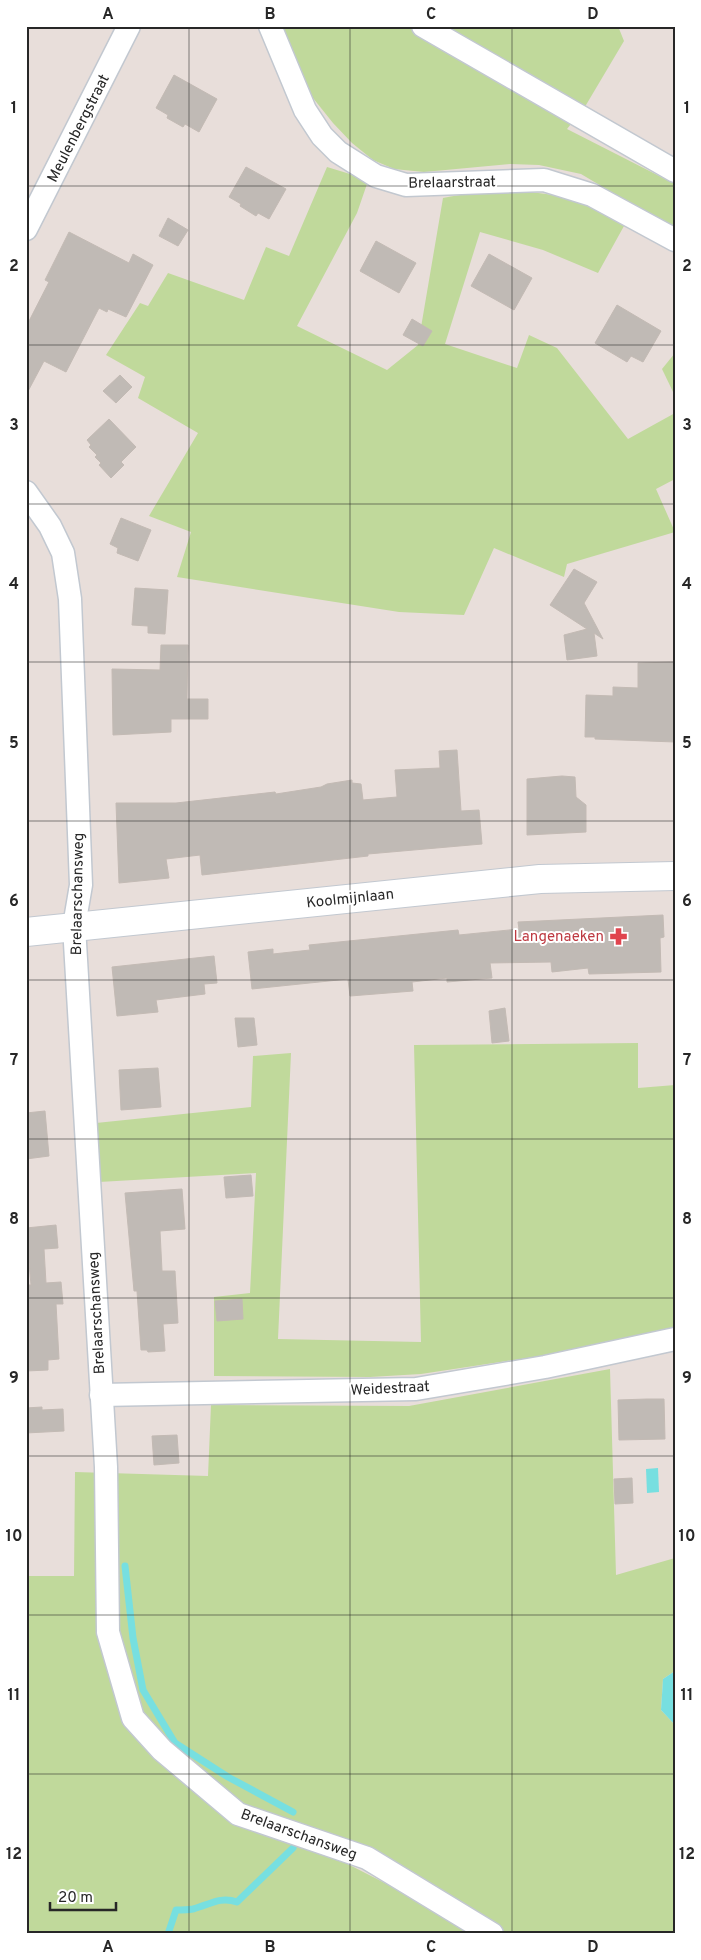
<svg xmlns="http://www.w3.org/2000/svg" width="701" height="1960" viewBox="0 0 701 1960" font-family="Overpass,sans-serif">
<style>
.green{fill:#c0d99b}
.water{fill:#77dfe0}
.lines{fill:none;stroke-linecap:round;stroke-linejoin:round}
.stream{stroke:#77dfe0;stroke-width:7}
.building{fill:#c0bab5;stroke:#c3bab4}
.minor-casing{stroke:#c2c8d0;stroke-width:25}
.tertiary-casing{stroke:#c2c8d0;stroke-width:30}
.minor{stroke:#fff;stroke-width:22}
.tertiary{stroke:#fff;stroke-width:28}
.grid{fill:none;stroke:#272727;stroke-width:1;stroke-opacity:0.55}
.labels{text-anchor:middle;stroke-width:4;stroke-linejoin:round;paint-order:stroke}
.street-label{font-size:15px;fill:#272727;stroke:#fff}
.health-label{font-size:15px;fill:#be3a42;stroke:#fff;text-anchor:end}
.neatline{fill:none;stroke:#272727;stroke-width:2}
.grid-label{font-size:16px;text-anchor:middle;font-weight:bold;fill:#272727}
</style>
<rect width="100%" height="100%" fill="#e8deda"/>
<g class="green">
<path d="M280,26H618L624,41L586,105L567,129L675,184V230L581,174L539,165L510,164L424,172L394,169L373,160L352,143L333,123L313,98Z"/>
<path d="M327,167L350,174L367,184L357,213L297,326L387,370L418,345L443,198C486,190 542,187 583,204C597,210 611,219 624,226L598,273L543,250L480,232L445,344L517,368L529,335L557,348L628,439L675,413V479L656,489L675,532L567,564L564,577L494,548L464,615L399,612L177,577L191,532L149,516L198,433L138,398L145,377L106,355L140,303L148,306L168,273L244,300L266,247L289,256Z"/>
<path d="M675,353V396L662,369Z"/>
<path d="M638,1043V1088L675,1085V1327L547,1355L421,1374L370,1377L214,1376V1297L250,1293L256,1173L99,1182L96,1123L251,1107L253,1056L291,1053L278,1339L421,1342L414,1045Z"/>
<path d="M610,1369L616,1575L675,1558V1671L663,1679L661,1710L675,1725V1934H506L371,1851L330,1855L424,1903L472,1934H26V1576H74L75,1472L208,1476L211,1405L409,1406Z"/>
</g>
<g class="water">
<path d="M658,1468L659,1492L647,1493L646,1469Z"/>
<path d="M675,1671V1725L661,1710L663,1679Z"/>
</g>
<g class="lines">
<g class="stream">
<path d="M125,1566L133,1638L143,1690L175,1743L228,1777L293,1812"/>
<path d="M168,1934L176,1910C182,1910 187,1910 193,1909C209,1905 220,1896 237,1902L293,1848"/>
</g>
</g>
<g class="building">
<path d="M174,75L217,99L199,132L185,124L183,127L167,118L168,115L156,108Z"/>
<path d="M246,167L286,189L269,219L258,213L256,216L240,206L241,204L229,197Z"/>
<path d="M168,218L188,230L178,246L159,236Z"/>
<path d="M69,232L129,263L133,254L153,265L126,317L108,309L107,312L99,308L66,372L44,361L26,395V327L49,282L45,280Z"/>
<path d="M376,241L416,263L399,293L360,271Z"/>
<path d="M489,254L532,278L514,310L471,286Z"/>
<path d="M617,305L661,331L643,362L631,356L627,362L595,343Z"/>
<path d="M412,319L432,331L423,346L403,335Z"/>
<path d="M120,375L132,387L116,403L103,391Z"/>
<path d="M109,419L136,447L121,462L124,465L111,478L99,465L101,463L95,457L97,455L89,447L91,445L87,440Z"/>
<path d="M121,518L151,530L138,561L117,553L118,548L110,544Z"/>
<path d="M574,569L597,582L584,603L603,639L594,633L597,656L567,660L564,635L587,629L550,605Z"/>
<path d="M135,588L168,590L165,634L148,633V626L132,625Z"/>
<path d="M161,645H188L187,699H208V719H171V732L113,735L112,669L160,670Z"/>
<path d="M675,662V742L595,739V737H585L586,695L613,696V687L638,688V663Z"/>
<path d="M457,750L461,811L479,810L482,844L368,854V856L202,875L200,855L166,859L169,878L119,883L116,803H176L275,792L276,794L321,787L327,784L352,780V783L361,784L363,800L397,797L395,770L440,768L439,751Z"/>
<path d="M562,776L575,777L576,797L586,805V832L527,835V779Z"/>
<path d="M663,915L664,937L660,938L661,972L589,974L588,968L552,972L551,962L490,963L492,978L447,982V978L412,982L413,991L350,996L348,979L252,989L248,952L273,949V954L310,950L309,945L458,930L459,935L519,929L518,922Z"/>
<path d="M214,956L217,983L204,984L205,994L156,1000L158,1012L117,1016L112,967Z"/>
<path d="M505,1008L509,1041L492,1043L489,1011Z"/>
<path d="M235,1018H254L257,1045L238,1047Z"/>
<path d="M158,1068L161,1107L121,1110L119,1070Z"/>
<path d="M45,1111L49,1156L26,1159V1113Z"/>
<path d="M251,1175L253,1196L226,1198L224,1177Z"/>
<path d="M182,1189L185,1229L160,1231L162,1271H175L178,1323L163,1324L165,1351L148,1352L147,1350H141L137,1291H134L125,1193Z"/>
<path d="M56,1225L58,1248L44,1249L46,1283L61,1282L63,1304H56L59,1359L48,1360V1370L26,1371V1285H31L28,1251H26V1228Z"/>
<path d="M242,1299L243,1319L217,1321L215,1301Z"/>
<path d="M647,1399H664L665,1439L619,1440L618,1400Z"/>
<path d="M42,1407V1410L63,1409L64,1431L26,1433V1408Z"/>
<path d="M177,1435L179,1463L154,1465L152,1436Z"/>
<path d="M632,1478L633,1503L615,1504L614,1479Z"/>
</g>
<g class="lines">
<defs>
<g id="minor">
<path d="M270,26L305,110L322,136L338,152L376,176L406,185L544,180L592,195L675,240"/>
<path d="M423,26L675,171"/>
<path d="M26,229L129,26"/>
<path d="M26,492L50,526L63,553L70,599L81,885L74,926L106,1467L108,1632L133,1718L162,1750L238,1814L367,1858L492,1934"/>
<path d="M101,1395L416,1389L545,1367L675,1339"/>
</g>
<path id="tertiary" d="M26,932L540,879L675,876"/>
</defs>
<use href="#minor" class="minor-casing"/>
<use href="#tertiary" class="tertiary-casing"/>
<use href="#minor" class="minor"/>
<use href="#tertiary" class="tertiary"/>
</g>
<path class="grid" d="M189,26V1934M350,26V1934M512,26V1934M26,186H675M26,345H675M26,504H675M26,662H675M26,821H675M26,980H675M26,1139H675M26,1298H675M26,1456H675M26,1615H675M26,1774H675"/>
<defs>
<symbol id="pharmacy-bare" viewBox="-9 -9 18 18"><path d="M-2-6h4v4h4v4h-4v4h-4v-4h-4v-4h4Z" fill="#e0444e" stroke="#fff" stroke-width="2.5" paint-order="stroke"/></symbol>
</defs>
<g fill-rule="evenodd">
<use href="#pharmacy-bare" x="606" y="924" width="25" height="25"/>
</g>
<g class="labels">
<g class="street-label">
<text transform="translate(78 128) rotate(-63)" y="5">Meulenbergstraat</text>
<text transform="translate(452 182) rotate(-1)" y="5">Brelaarstraat</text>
<text transform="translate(77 894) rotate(-89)" y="5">Brelaarschansweg</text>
<text transform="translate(350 898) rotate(-6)" y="5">Koolmijnlaan</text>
<text transform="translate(96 1313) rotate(-93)" y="5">Brelaarschansweg</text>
<text transform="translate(390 1388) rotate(-3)" y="5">Weidestraat</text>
<text transform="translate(299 1834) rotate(20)" y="5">Brelaarschansweg</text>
</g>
<g class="health-label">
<text x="604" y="941">Langenaeken</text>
</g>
</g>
<rect width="701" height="1960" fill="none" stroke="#ffffff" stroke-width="55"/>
<path d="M50 1902v8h66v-8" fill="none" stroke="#272727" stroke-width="2.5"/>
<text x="58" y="1902" font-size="15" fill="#272727" stroke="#ffffff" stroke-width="4" paint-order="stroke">20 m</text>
<rect x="28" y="28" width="646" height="1904" class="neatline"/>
<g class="grid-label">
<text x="108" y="19">A</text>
<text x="270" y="19">B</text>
<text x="431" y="19">C</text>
<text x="593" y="19">D</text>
<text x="14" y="113">1</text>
<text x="687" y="113">1</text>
<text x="14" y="271">2</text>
<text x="687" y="271">2</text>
<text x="14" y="430">3</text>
<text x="687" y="430">3</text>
<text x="14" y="589">4</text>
<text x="687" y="589">4</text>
<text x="14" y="748">5</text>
<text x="687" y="748">5</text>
<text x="14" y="906">6</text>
<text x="687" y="906">6</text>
<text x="14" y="1065">7</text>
<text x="687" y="1065">7</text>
<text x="14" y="1224">8</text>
<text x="687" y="1224">8</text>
<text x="14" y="1383">9</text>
<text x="687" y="1383">9</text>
<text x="14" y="1541">10</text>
<text x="687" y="1541">10</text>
<text x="14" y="1700">11</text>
<text x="687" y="1700">11</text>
<text x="14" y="1859">12</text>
<text x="687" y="1859">12</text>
<text x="108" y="1952">A</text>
<text x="270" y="1952">B</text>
<text x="431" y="1952">C</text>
<text x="593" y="1952">D</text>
</g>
</svg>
